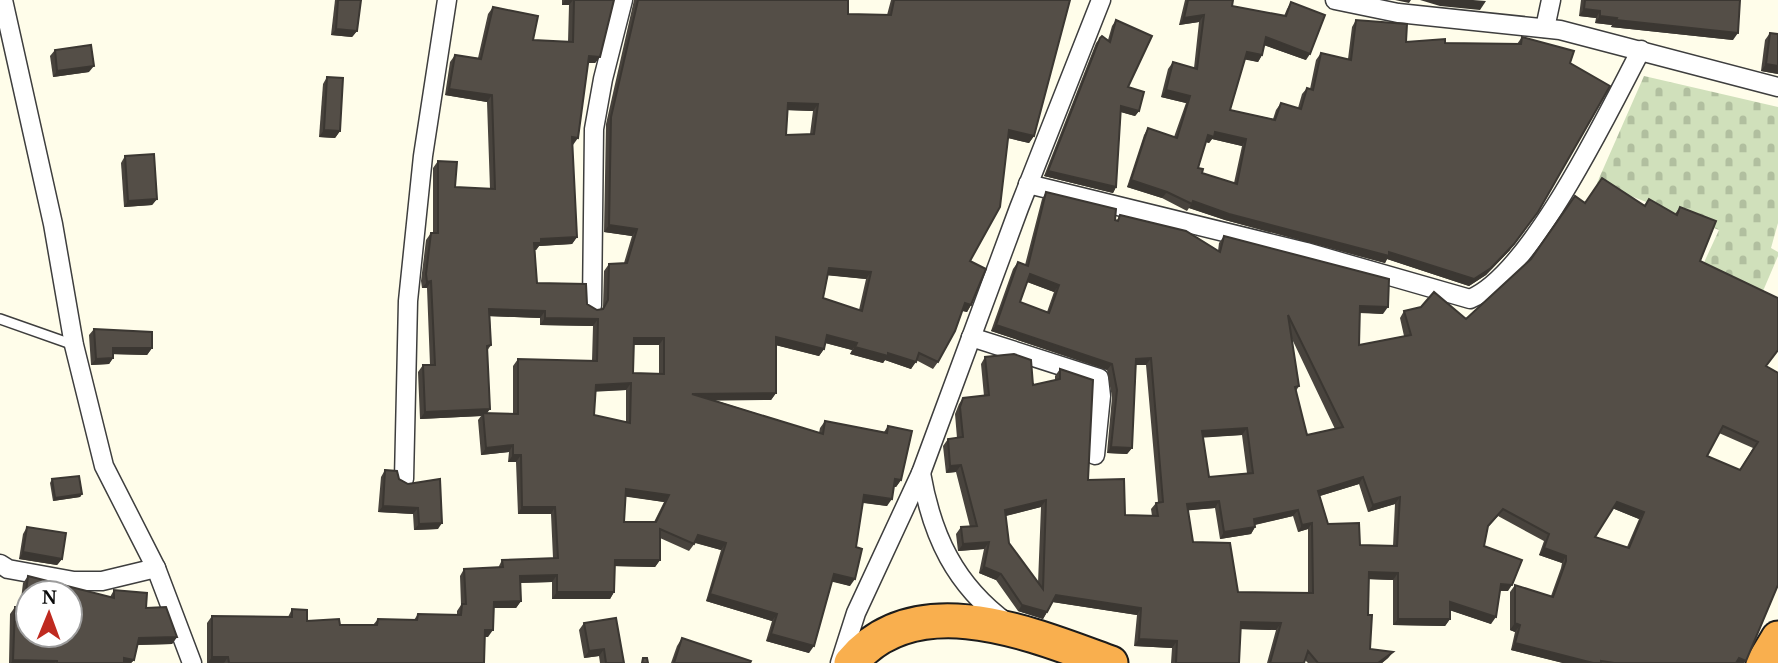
<svg xmlns="http://www.w3.org/2000/svg" width="1778" height="663" viewBox="0 0 1778 663" font-family="'Noto Serif',serif">
<style>
.cemetery{fill:url(#cemetery-stones)}
.lines{fill:none;stroke-linecap:round;stroke-linejoin:round}
.lane-casing{stroke:#3e3e3e;stroke-width:12}
.street-casing{stroke:#3e3e3e;stroke-width:21}
.highway-casing{stroke:#1c1c1c;stroke-width:37}
.lane{stroke:#fff;stroke-width:9}
.street{stroke:#fff;stroke-width:18}
.highway{stroke:#f9af4e;stroke-width:33}
.wall{fill:#48433d;fill-rule:evenodd}
.shaded-wall{fill:#3b3732}
.building{fill:#544e47;stroke:#3b3732;stroke-width:2;fill-rule:evenodd}
</style>
<defs>
<pattern id="cemetery-stones" width="16" height="16" patternUnits="userSpaceOnUse" patternTransform="scale(1.75)"><rect width="16" height="16" fill="#d0e0bb"/><path d="M2 7V4a2 2 0 0 1 4 0v3zM10 15v-3a2 2 0 0 1 4 0v3z" fill="#b1bf9f"/></pattern>
</defs>
<rect width="100%" height="100%" fill="#fffdea"/>
<path class="cemetery" d="M1644,76L1778,107V223L1771,248L1778,252V256L1763,291L1701,269L1719,230L1597,183Z"/>
<g class="lines">
<defs>
<path id="lane" d="M0,319L74,345"/>
<g id="street">
<path d="M3,0L53,224L74,345L104,466L156,568L192,663"/>
<path d="M1335,0L1398,13L1560,30L1778,87"/>
<path d="M1545,28L1551,0"/>
<path d="M1028,184L1306,252L1470,299C1532,273 1608,112 1641,50"/>
<path d="M592,306L594,129L603,79L623,0"/>
<path d="M971,337L1099,378L1101,396L1095,455"/>
<path d="M921,473C932,536 955,585 1007,623"/>
<path d="M404,479L408,301L423,156L447,0"/>
<path d="M0,564L8,569L74,581H102L156,568"/>
<path d="M840,663L856,613L921,473L1019,208L1101,0"/>
</g>
<g id="highway">
<path d="M851,663C916,584 1034,635 1111,663"/>
<path d="M1763,663L1778,638"/>
</g>
</defs>
<use href="#lane" class="lane-casing"/>
<use href="#street" class="street-casing"/>
<use href="#highway" class="highway-casing"/>
<use href="#lane" class="lane"/>
<use href="#street" class="street"/>
<use href="#highway" class="highway"/>
</g>
<g class="wall">
<path d="M335,0H361L357,31L352,37L331,35Z"/>
<path d="M562,0H614L600,57L595,63H588L572,145L577,237L572,244L539,246L536,250H535L537,283L587,304L597,310L602,309L603,307L604,271L609,264L624,263L632,236L604,232L606,124L634,0H848V14L887,15L891,0H1070L1034,136L1029,143L1008,138L970,261L971,305L967,312L962,311L938,362L933,369L916,360L911,369L885,360L883,363L850,354L852,350L825,343L824,349L819,356L776,345V393L771,400H714L819,433L820,428L825,421L884,432L888,426L901,480L896,487H894L887,506L863,503L850,586L832,581L809,653L766,641L772,621L706,601L721,550L695,543L689,551L660,538V560L655,567L615,566L614,592L610,599H552V582L520,583L521,601L516,608H494L488,637H485L484,663H207V623L212,616L288,617L292,609L307,621L340,625H373L378,619L414,620L418,614L457,615V611L461,605L460,576L464,569L498,568L502,560L553,558L551,514H518L516,462H508L509,452L481,455L478,420L481,416L420,419L418,372L423,365H430L427,288H422L421,281L426,240L431,233H433V168L438,161L455,187L490,189L487,102L445,95L450,62L455,55L478,58L488,14L493,7L533,40L568,42L569,5H562ZM788,110L813,111L810,134L786,135ZM828,275L866,279L859,310L823,298ZM490,316L540,318V325L593,326L592,361L518,359L513,366V414L487,413V351L491,345ZM634,345H659V374L633,373ZM626,390V422L594,415L596,391ZM625,496L664,502L654,522H624Z"/>
<path d="M1185,0H1233L1232,6L1284,16L1287,9L1291,2L1306,60L1264,45L1262,55L1258,62L1245,59L1230,110L1273,119L1276,110L1281,103L1298,108L1302,94L1307,88L1310,89L1316,60L1321,53L1348,59L1352,27L1356,20L1406,42L1517,44L1522,37L1510,250L1486,275L1469,286L1387,259L1385,263L1225,220L1189,208L1187,211L1162,198L1127,187L1144,135L1148,128L1174,137L1186,103L1161,97L1168,69L1173,62L1194,68L1199,22L1179,25ZM1212,139L1242,146L1234,183L1202,173L1198,168L1206,142L1209,143Z"/>
<path d="M1581,0H1740L1733,40L1611,27L1612,25L1595,23L1596,18L1579,16Z"/>
<path d="M1116,20L1128,87L1139,111L1135,116L1121,112L1116,187L1113,193L1044,176L1096,43L1102,36L1108,40L1112,26Z"/>
<path d="M1770,33L1778,74L1761,71L1765,40Z"/>
<path d="M55,50L89,72L53,77L50,56Z"/>
<path d="M327,77L340,131L335,138L319,137L323,84Z"/>
<path d="M125,156L157,199L152,205L124,207L121,163Z"/>
<path d="M1046,192L1115,220L1117,221L1120,215L1218,251L1219,243L1224,236L1383,314L1359,313V345L1404,336L1400,318L1404,311L1466,319L1531,259L1585,203L1644,206L1649,199L1675,214L1680,207L1700,261L1766,366L1778,373V586L1744,663H1563L1511,650L1515,632L1510,630V592L1515,585L1551,596L1561,568L1562,563L1539,555L1544,541L1498,516L1487,528L1484,546L1508,591H1500L1491,624L1450,610V619L1445,626L1393,625V580L1369,579L1368,615L1370,649L1393,652L1388,658L1382,663H1308L1305,660L1304,663H1267L1276,630L1241,629L1239,663H1171L1172,648L1134,646L1137,615L1053,602L1043,619L1018,611L996,580L979,573L984,549L958,551L956,534L961,527H970L956,472L946,473L943,446L948,439L957,438L955,414L959,404L963,398L984,396L981,364L985,357L1033,385L1055,380V376L1060,369L1088,480L1125,515L1152,516L1151,509L1156,503L1158,502L1146,365H1136L1132,448L1127,454L1107,453L1112,397L1107,370L991,331L1013,269L1018,262L1025,265L1042,199ZM1027,282L1054,292L1047,312L1020,302ZM1292,339L1335,429L1307,435L1296,391L1299,386ZM1719,433L1753,448L1740,470L1707,456ZM1242,435L1247,473L1209,477L1203,437ZM1359,484L1368,512L1395,504L1393,546L1360,545L1328,524L1320,496ZM1041,507L1038,583L1009,543L1006,516ZM1215,508L1220,539L1251,534L1255,527V525L1293,516L1298,532L1308,529V593L1238,592L1193,542L1188,510ZM1612,508L1639,519L1627,547L1595,537Z"/>
<path d="M94,329L152,348L147,355L113,354V358L109,364L91,365L89,335Z"/>
<path d="M385,470L408,484L438,529L414,530L413,514L378,512L381,477Z"/>
<path d="M52,479L82,494L80,497L53,501L50,483Z"/>
<path d="M27,527L62,559L57,565L19,559L23,534Z"/>
<path d="M28,576L110,597L114,590L146,608L177,637L172,644L137,645L134,660L131,663H9L10,614L15,607H20L23,583Z"/>
<path d="M584,623L624,663H600L599,656L584,658L579,630Z"/>
<path d="M682,638L750,663H671L677,646Z"/>
</g>
<g class="shaded-wall">
<path d="M565,0H573L569,5H562Z"/>
<path d="M1395,0H1411L1409,3Z"/>
<path d="M1420,0H1473L1486,1L1480,10L1440,6Z"/>
<path d="M1584,9L1600,11L1596,18L1579,16Z"/>
<path d="M1204,15L1199,22L1179,25L1184,18Z"/>
<path d="M1600,16L1617,18L1612,25L1595,23Z"/>
<path d="M1616,20L1738,33L1733,40L1611,27Z"/>
<path d="M336,29L357,31L352,37L331,35Z"/>
<path d="M1266,37L1310,54L1306,60L1261,44Z"/>
<path d="M1247,52L1262,55L1258,62L1242,59Z"/>
<path d="M589,56L600,57L595,63H585Z"/>
<path d="M1766,64L1778,66V74L1761,71Z"/>
<path d="M94,66L89,72L53,77L57,71Z"/>
<path d="M449,89L492,95L487,102L445,95Z"/>
<path d="M1166,90L1190,96L1186,103L1161,97Z"/>
<path d="M788,103L818,104L813,111L783,110Z"/>
<path d="M1121,106L1139,111L1135,116L1117,111Z"/>
<path d="M324,130L340,131L335,138L319,137Z"/>
<path d="M1009,130L1034,136L1029,143L1004,137Z"/>
<path d="M1215,132L1246,139L1242,146L1212,139L1209,143L1203,141L1208,135Z"/>
<path d="M572,137L578,138L573,145Z"/>
<path d="M1048,171L1116,187L1113,193L1044,176Z"/>
<path d="M1131,180L1167,192L1162,198L1127,187Z"/>
<path d="M157,199L152,205L124,207L128,201Z"/>
<path d="M1193,201L1389,252L1538,212L1510,250L1486,275L1469,286L1387,259L1385,263L1225,220L1189,208Z"/>
<path d="M609,225L637,229L632,236L604,232Z"/>
<path d="M577,237L572,244L539,246L536,250H529L534,243L541,239Z"/>
<path d="M829,268L871,272L866,279L824,275Z"/>
<path d="M1030,274L1059,285L1054,292L1025,281Z"/>
<path d="M431,281L427,288H422L427,282Z"/>
<path d="M965,303L971,305L967,312L960,310Z"/>
<path d="M1360,306L1388,307L1383,314L1355,312Z"/>
<path d="M489,309L545,311L540,318L484,316Z"/>
<path d="M545,318L598,319L593,326L540,325Z"/>
<path d="M996,325L1112,364L1107,370L991,331Z"/>
<path d="M827,335L857,343L852,350L822,342Z"/>
<path d="M776,337L824,349L819,356L771,344Z"/>
<path d="M634,338H664L659,345H630Z"/>
<path d="M855,347L888,353L916,362L911,369L885,360L883,363L850,354Z"/>
<path d="M113,348H152L147,355L108,354Z"/>
<path d="M113,358L109,364L91,365L96,359Z"/>
<path d="M1151,358L1146,365H1131L1136,359Z"/>
<path d="M631,383L626,390L591,392L596,385Z"/>
<path d="M776,393L771,400L687,401L692,394Z"/>
<path d="M490,409L485,416L483,413L481,416L420,419L425,412Z"/>
<path d="M1247,428L1242,435L1198,438L1202,431Z"/>
<path d="M513,445L509,452L481,455L486,448Z"/>
<path d="M1111,447L1132,448L1127,454L1107,453Z"/>
<path d="M513,455H521L516,462H508Z"/>
<path d="M961,465L956,472L946,473L950,466Z"/>
<path d="M1363,477L1359,484L1313,498L1318,491Z"/>
<path d="M895,479L901,480L896,487L890,486Z"/>
<path d="M626,489L669,495L664,502L621,496Z"/>
<path d="M82,494L80,497L53,501L55,498Z"/>
<path d="M864,495L892,499L887,506L859,502Z"/>
<path d="M1400,497L1395,504L1368,512L1373,505Z"/>
<path d="M1046,500L1041,507L1001,517L1005,510Z"/>
<path d="M1219,501L1215,508L1182,511L1187,504Z"/>
<path d="M1617,502L1644,512L1639,519L1612,508Z"/>
<path d="M383,506L418,508L413,514L378,512Z"/>
<path d="M522,507H555L551,514H518Z"/>
<path d="M1298,510L1293,516L1249,526L1254,519Z"/>
<path d="M442,523L438,529L414,530L419,524Z"/>
<path d="M1312,523L1308,529L1298,532L1302,525Z"/>
<path d="M1255,527L1251,534L1220,539L1224,532Z"/>
<path d="M698,535L726,543L721,550L693,542Z"/>
<path d="M989,542L984,549L958,551L963,544Z"/>
<path d="M1544,548L1566,556L1562,563L1539,555Z"/>
<path d="M23,552L62,559L57,565L19,559Z"/>
<path d="M615,560H660L655,567L610,566Z"/>
<path d="M984,567L1001,574L996,580L979,573Z"/>
<path d="M1369,572L1398,573L1393,580L1364,579Z"/>
<path d="M834,574L855,579L850,586L829,581Z"/>
<path d="M557,575L552,582L515,583L520,576Z"/>
<path d="M1501,584L1512,585L1508,591L1496,590Z"/>
<path d="M557,592H614L610,599H552Z"/>
<path d="M710,594L777,614L772,621L706,601Z"/>
<path d="M1056,595L1141,608L1137,615L1052,602Z"/>
<path d="M521,601L516,608H490L494,602Z"/>
<path d="M1450,602L1496,617L1491,624L1446,609Z"/>
<path d="M1022,605L1047,612L1043,619L1018,611Z"/>
<path d="M1398,619H1450L1445,626L1393,625Z"/>
<path d="M1241,622L1281,623L1276,630L1236,629Z"/>
<path d="M1515,623L1520,625L1515,632L1510,630Z"/>
<path d="M485,630H493L488,637H480Z"/>
<path d="M771,634L814,646L809,653L766,641Z"/>
<path d="M177,637L172,644L134,645L139,638Z"/>
<path d="M1139,639L1177,641L1172,648L1134,646Z"/>
<path d="M1515,643L1593,663H1563L1511,650Z"/>
<path d="M604,649L599,656L584,658L589,651Z"/>
<path d="M1393,652L1388,658L1382,663H1378Z"/>
<path d="M212,657H228L224,663H208Z"/>
<path d="M124,658L134,660L131,663H120Z"/>
<path d="M1739,658L1746,661L1744,663H1735Z"/>
<path d="M13,660L57,661L55,663H11Z"/>
</g>
<g class="building">
<path d="M338,0H361L357,31L336,29Z"/>
<path d="M574,0H614L600,57L589,56L578,138L572,137L577,237L541,239V243H534L537,283L586,284L587,304L597,310L603,309L608,300L609,264L627,263L637,229L609,225L611,117L638,0H848V14L891,15L894,0H1070L1034,136L1009,130L1000,207L970,261L986,269L971,305L965,303L955,331L938,362L919,353L916,362L888,353V356L855,347L857,343L827,335L824,349L776,337V393L692,394L823,434L825,421L887,433L888,426L912,431L901,480L895,479L892,499L864,495L856,547L862,549L855,579L834,574L814,646L771,634L777,614L710,594L726,543L698,535L694,544L660,529V560H615L614,592H557V575L520,576L521,601L494,602L493,630H485L484,663H229L228,657H212V616L292,617V609L307,610V621L339,619L340,625H377L378,619L417,620L418,614L461,615L462,604H466L464,569L503,567L502,560L558,558L555,507H522L521,455H513V445L486,448L483,413L518,414V359L597,361L598,319L545,318V311L489,309L491,345L487,346L490,409L425,412L423,365H435L431,281L427,282L426,274L431,233H438V161L457,162L455,187L495,189L492,95L449,89L455,55L481,59L493,7L538,16L533,40L573,42ZM788,103L818,104L814,134L786,135ZM829,268L871,272L862,311L823,298ZM634,338H664V374L633,373ZM631,383L630,423L594,415L596,385ZM626,489L669,495L656,522H624Z"/>
<path d="M1188,0H1233L1232,6L1286,16L1291,2L1325,15L1310,54L1266,37L1262,55L1247,52L1230,110L1275,120L1281,103L1301,109L1307,88L1313,90L1321,53L1351,60L1356,20L1407,24L1406,42L1445,39V43L1521,44L1522,37L1574,51L1570,63L1610,86L1538,212L1514,244L1491,268L1474,279L1389,252V256L1229,214L1193,201L1192,204L1167,192L1131,180L1148,128L1177,138L1190,96L1166,90L1173,62L1197,69L1204,15L1184,18ZM1215,132L1246,139L1237,184L1202,173L1203,169L1198,168L1208,135L1214,137Z"/>
<path d="M1585,0H1740L1738,33L1616,20L1617,18L1600,16V11L1584,9Z"/>
<path d="M1116,20L1152,36L1128,87L1144,92L1139,111L1121,106L1116,187L1048,171L1100,38L1102,36L1110,42Z"/>
<path d="M1770,33L1778,34V66L1766,64Z"/>
<path d="M91,45L94,66L57,71L55,50Z"/>
<path d="M327,77L343,78L340,131L324,130Z"/>
<path d="M154,154L157,199L128,201L125,156Z"/>
<path d="M1602,178L1645,206L1649,199L1677,215L1680,207L1716,221L1700,261L1778,298V350L1766,366L1778,373V585L1746,661L1739,658L1736,663H1614L1601,661V663H1593L1515,643L1520,625L1515,623V585L1553,597L1566,561V556L1544,548L1549,534L1503,509L1488,526L1484,546L1522,560L1512,585L1501,584L1496,617L1450,602V619H1398V573L1369,572L1368,615H1372L1370,649L1393,652L1378,663H1318L1308,651L1304,663H1270L1281,623L1241,622L1239,663H1176L1177,641L1139,639L1141,608L1056,595L1047,612L1022,605L1001,574L984,567L989,542L963,544L961,527L977,526L961,465L950,466L948,439L963,437L960,407L963,398L989,395L985,357L1014,354L1031,360L1033,385L1060,379V369L1093,380L1088,480L1124,479L1125,515L1158,516L1156,503L1163,502L1151,358L1136,359L1132,448L1111,447L1117,390L1112,364L996,325L1018,262L1028,266L1046,192L1116,209L1115,220L1118,221L1120,215L1186,231L1220,252L1224,236L1389,279L1388,307L1360,306L1359,345L1411,335L1404,311L1421,307L1434,292L1466,319L1531,259L1575,196L1585,203ZM1030,274L1059,285L1049,313L1020,302ZM1288,315L1343,427L1307,435L1295,387L1299,386ZM1723,426L1758,442L1740,470L1707,456ZM1247,428L1253,473L1209,477L1202,431ZM1363,477L1373,505L1400,497L1397,546L1360,545L1359,523L1328,524L1318,491ZM1046,500L1043,589L1009,543L1005,510ZM1219,501L1224,532L1255,527L1254,519L1298,510L1302,525L1312,523L1313,593L1238,592L1230,543L1193,542L1187,504ZM1617,502L1644,512L1629,548L1595,537Z"/>
<path d="M94,329L152,332V348H113V358L96,359Z"/>
<path d="M385,470L397,471L399,479L408,484L440,479L442,523L419,524L418,508L383,506Z"/>
<path d="M79,476L82,494L55,498L52,479Z"/>
<path d="M27,527L66,533L62,559L23,552Z"/>
<path d="M28,576L114,598V590L147,593L146,608L166,607L177,637L139,638L134,660L124,658V663H57V661L13,660L15,607H24ZM28,593H70V635H28Z"/>
<path d="M616,618L624,663H606L604,649L589,651L584,623Z"/>
<path d="M682,638L751,661L750,663H674Z"/>
<path d="M643,658H647L648,663H642Z"/>
</g>
<g transform="translate(49 614) rotate(1)"><circle r="33" fill="#ffffff" stroke="#9d9d9d" stroke-width="2"/>
<path d="M0-5L12 26L0 18L-12 26Z" fill="#bf2a20"/>
<text y="-10" font-size="19" font-weight="bold" text-anchor="middle" fill="#0b0b0b">N</text>
</g>
</svg>
